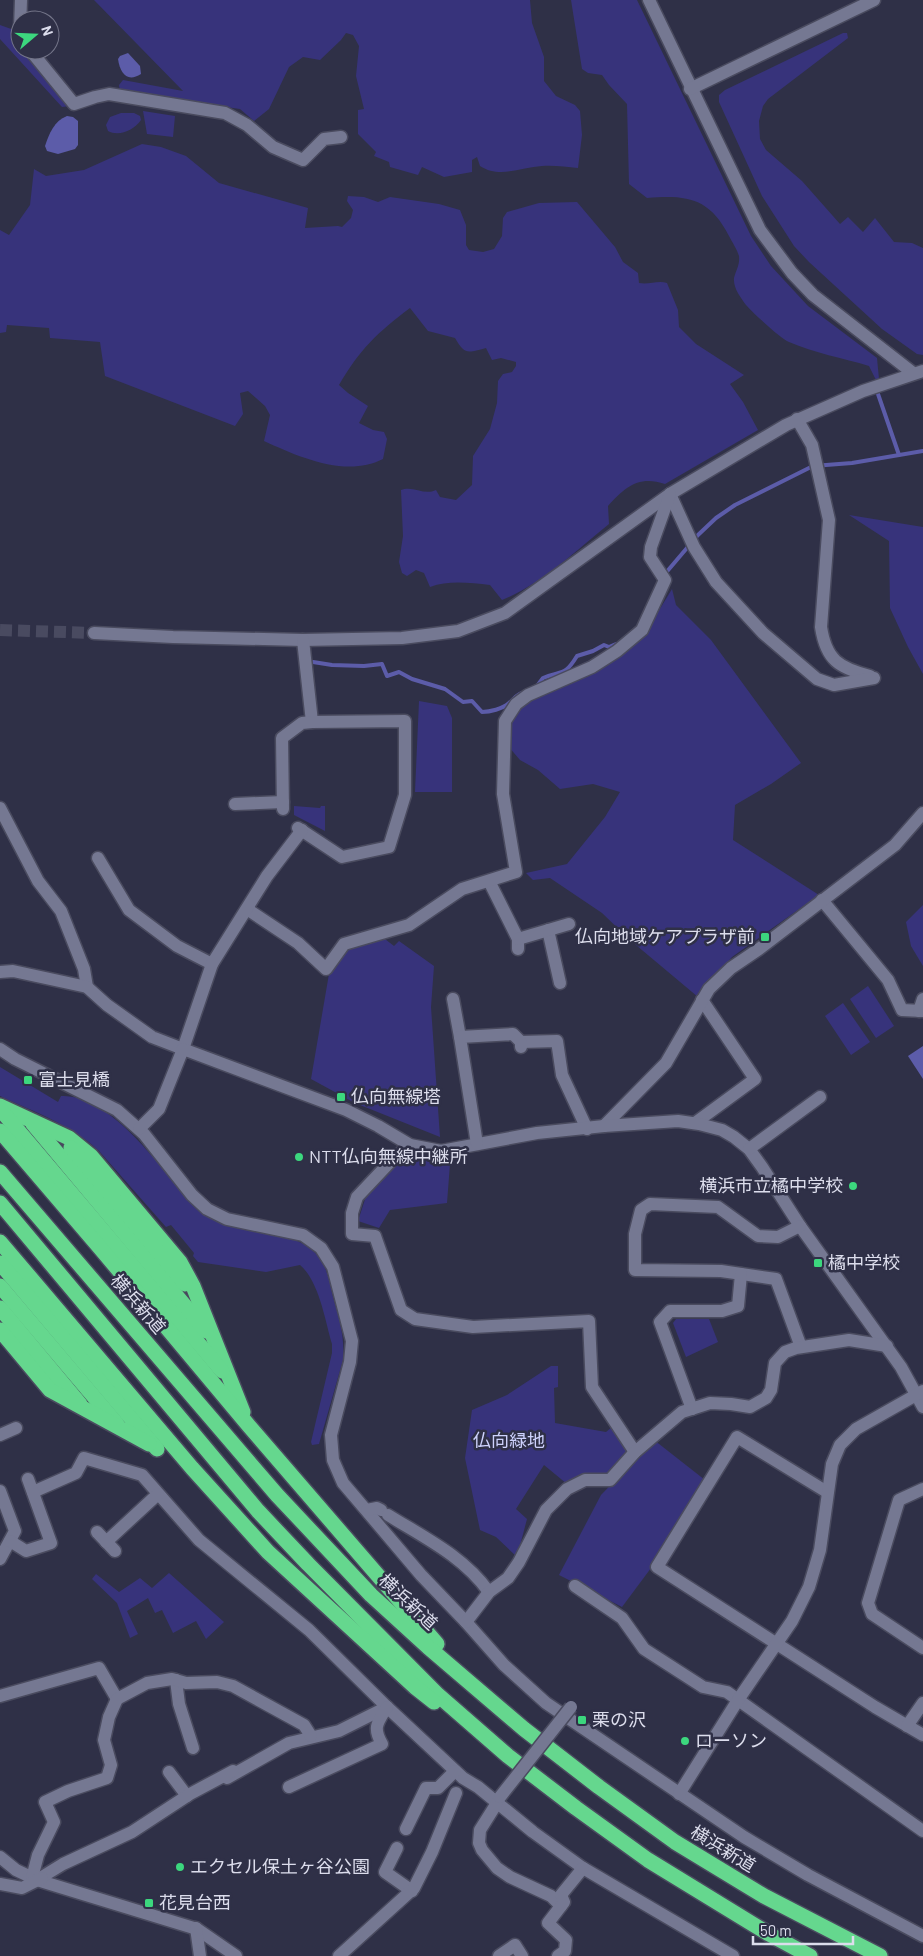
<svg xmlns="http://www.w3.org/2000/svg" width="923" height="1956" viewBox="0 0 923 1956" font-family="Barlow,'Noto Sans JP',sans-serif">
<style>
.green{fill:#37337b}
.water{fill:#5c5ca9}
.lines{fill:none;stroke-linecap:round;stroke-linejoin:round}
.stream{stroke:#5c5ca9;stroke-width:4}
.minor-tunnel{stroke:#494a60;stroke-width:12;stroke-dasharray:12 6;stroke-linecap:butt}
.minor-casing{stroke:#4a4b5f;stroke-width:15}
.highway-casing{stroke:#4a4b5f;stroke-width:18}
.minor{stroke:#757892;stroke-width:12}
.highway{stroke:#65d78e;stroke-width:15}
.minor-bridge-casing{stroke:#4a4b5f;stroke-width:15;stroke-linecap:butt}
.minor-bridge{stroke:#757892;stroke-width:12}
.poi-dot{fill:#3cd77e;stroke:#2f3047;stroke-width:2}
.labels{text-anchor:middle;stroke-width:5;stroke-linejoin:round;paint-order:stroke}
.poi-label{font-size:18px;fill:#dcddec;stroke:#2f3047;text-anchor:start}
.street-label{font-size:18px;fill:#dcddec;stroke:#2f3047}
.park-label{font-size:18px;fill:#cdd1fc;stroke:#2f3047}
</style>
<rect width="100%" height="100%" fill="#2f3047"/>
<g class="green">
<path d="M94,0H530L532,23L544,57V81L556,96L575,105L580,111L582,135L578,168C566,167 554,165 542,166C521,167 500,179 480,166L477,157L472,160V172L444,177L422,167L418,175L390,167L389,162L374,156L376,152L358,134V110L364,109L356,76L359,46L353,35L346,33L341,40L320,60L303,57L289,67L269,109L254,121L240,109L120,92L119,85L123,80L183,91Z"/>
<path d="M571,0H637L751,236L771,266L808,306L877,358L879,379L876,380L869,366C843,358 814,353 789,342C781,339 752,312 746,305C741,298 733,288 734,278C736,270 740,265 739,256C737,249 732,242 729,236C709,197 686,195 647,198L629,184L627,104L609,85L602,75L588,73L582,69Z"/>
<path d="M0,25L14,30L20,50H23L28,59L70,106L62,107L0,39Z"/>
<path d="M843,33H847L848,38L768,99L763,106L759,121L760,139L766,150L802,181L840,224L848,217L863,232L875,218L894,242L912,243L923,248V355L917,354L882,329L809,262L794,246L762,196L719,102V95L725,90Z"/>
<path d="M143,111L175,116L173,137L147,134Z"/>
<path d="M121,113H134L140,116L141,120C134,130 119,137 108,131L106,125L110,117Z"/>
<path d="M142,144L161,147L186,156L219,183L308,208L305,228L338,226L342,227L351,218L353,210L347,201L348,196L364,197L378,202L390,197L439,204L460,210L466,225V245L469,250L483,252L494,249L502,236L503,218L507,212L539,203L577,202L615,247L623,262L638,273L639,283C649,285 658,280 667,283L678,310L679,327L696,344L744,375L730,384L743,402L758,430L665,484C639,475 625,487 608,506L609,524C577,550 540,585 502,600L490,585C470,583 449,580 430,587L424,573L416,570L407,576L402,573L399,562L403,536L401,490C413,485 424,496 436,490L440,497L456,500L472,485L473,456L490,429L497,403L498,381L503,374L512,372L516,366V362L501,358L492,360L486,348C467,353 465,355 455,338L428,331L410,308C377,333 360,349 339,385L348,393L368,406L359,423L373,430L384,432L387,439L383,459C346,478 299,457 264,441L270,415L265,406L248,391L240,393L243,414L235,426L105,376L100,342L50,338L49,328L7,325L6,332L0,333V230L9,235L30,205L34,169L46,176L84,170Z"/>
<path d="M849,515L923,527V674L908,647L890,608L889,541Z"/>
<path d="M672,589L676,605L711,640L801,763L771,784L735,805L733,840L819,895L732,957L698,997L630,940L602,913L550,878L533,880L526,873L567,864L605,817L620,792L593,784L560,789L538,770L520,760L503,740L509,717L551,681L577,666L644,635Z"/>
<path d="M419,701L447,706L452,718V792H415Z"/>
<path d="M294,806L320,808L321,806H325V831L294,815Z"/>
<path d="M923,905V966L911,946L906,922Z"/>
<path d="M381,936L394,946L399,941L434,966L431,1007L440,1137L355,1103L311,1079L330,968L347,946Z"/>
<path d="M868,986L894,1026L876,1038L850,999Z"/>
<path d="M843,1003L870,1042L851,1055L825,1016Z"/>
<path d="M0,1067L58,1102L61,1096C94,1094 131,1131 151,1155L157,1157C174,1181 189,1208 216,1221C248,1235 301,1228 321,1260C328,1271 330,1285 333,1297C339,1318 345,1337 343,1360L319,1444L312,1445L311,1442L332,1353V1344C325,1320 319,1281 300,1265L266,1272L198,1262L193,1256L194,1253L171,1225L166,1227L99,1151C72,1125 34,1112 0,1096Z"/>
<path d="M407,1156L450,1164L447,1203L390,1210L379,1228L358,1221L368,1190Z"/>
<path d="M676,1319H709L718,1342L686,1357L673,1323Z"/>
<path d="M551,1366H558V1387L554,1388L555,1423L606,1432L612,1427L631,1450L608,1474L567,1484L544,1465L516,1509L527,1519L517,1557L496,1537L480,1530L465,1458L472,1410L507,1395Z"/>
<path d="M654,1440L705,1480L657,1560L622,1607L559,1575L601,1495Z"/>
<path d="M169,1573L224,1622L206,1639L196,1621L173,1633L162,1610L155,1613L148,1598L127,1611L138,1634L130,1638L117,1603L92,1579L96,1574L119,1592L140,1578L152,1588Z"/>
</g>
<g class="water">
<path d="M128,53L140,66L141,74C127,83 120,73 118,59L120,56Z"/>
<path d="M67,116L73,117L78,121V145L75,149L58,154L47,151L45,146C49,134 54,121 67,116Z"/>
<path d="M923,1046V1079L908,1056Z"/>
</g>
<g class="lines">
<g class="stream">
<path d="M878,394L899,455"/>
<path d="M664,575L698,535L716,518L735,505L813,466L852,463L923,451"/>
<path d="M313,662L332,665L364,666L382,664L387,676L399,672L412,679L445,689L463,702L472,701L482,712C490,712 502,709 509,703C514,699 516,695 522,693"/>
<path d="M537,686L543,678C563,670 564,677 577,656L593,651L604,645L609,647L616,644"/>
</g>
<path class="minor-tunnel" d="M0,630L94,633"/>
<defs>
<g id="minor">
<path d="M649,0L760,230L792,273L813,295L913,373"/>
<path d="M20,28L21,0"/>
<path d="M30,50L74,104L95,97L109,94L225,113L247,125L273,147L303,160L324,139L341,137"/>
<path d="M690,89L874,0"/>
<path d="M797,419L812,445L829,520L821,627C826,660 839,668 870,676"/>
<path d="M670,494L694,547L716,582L763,633L817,679L834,685L874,678"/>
<path d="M94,633L173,637L303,640L402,638L458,631L505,613L670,494L786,425L863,391L923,371"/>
<path d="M303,640L312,722"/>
<path d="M235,804L283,802"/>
<path d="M0,808L38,881L61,911L84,969L87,987"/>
<path d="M283,809L282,738L302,723L312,722L405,721V795L389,847L342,857L298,828"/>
<path d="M98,858L129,910L177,946L212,964"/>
<path d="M489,881L518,939V949"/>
<path d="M822,900L888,980L902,1010L923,1011"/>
<path d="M247,909L298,943L326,969L344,944L409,925L462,889L516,872L503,794L505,721L516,704L528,695L592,667L617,651L642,630L665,580L650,557L651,547L670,494"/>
<path d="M548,930L560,983"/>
<path d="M518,939L569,924"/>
<path d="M0,972L13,971L87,987L107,1005L152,1037L183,1049L212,964L267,876L302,830"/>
<path d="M453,999L460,1037"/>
<path d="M919,1011L923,999"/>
<path d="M521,1042L557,1041L562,1075L587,1129"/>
<path d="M0,1049L15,1059L117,1110L144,1134L192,1195L207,1209L227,1219L303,1235L321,1248L333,1267L352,1341L350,1362L331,1435L333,1460L343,1483L421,1575L466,1622L504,1665L546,1703L744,1837L808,1875L923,1936"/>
<path d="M695,1123L755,1079L702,1000"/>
<path d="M604,1126L666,1063L709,989L731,968L759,949L895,845L923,813"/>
<path d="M139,1129L159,1109L183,1049L346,1110L378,1126L410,1145L441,1151L537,1133L604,1126L678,1121L699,1124L722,1130L734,1137L749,1149L762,1167L800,1226L901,1367L923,1407"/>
<path d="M477,1144L460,1037L513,1034L521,1042V1047"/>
<path d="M410,1145L391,1161L357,1197L352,1213V1234L375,1236L401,1310L415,1319L473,1327L589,1321L592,1387L635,1452"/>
<path d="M749,1149L820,1097"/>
<path d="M800,1226L778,1237L758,1236L718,1207L650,1204L641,1210L635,1234V1270L721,1271L776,1279L801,1347"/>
<path d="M692,1409L660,1322L670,1311H722L738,1306L741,1274"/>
<path d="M0,1435L16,1428"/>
<path d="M923,1489L899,1500L868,1603L872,1614L923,1648"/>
<path d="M0,1491L15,1531L0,1559"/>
<path d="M33,1492L76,1473L84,1458L142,1475L199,1540L309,1630L387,1707L463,1778L478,1787L533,1832L583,1868L733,1956"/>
<path d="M827,1492L737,1437L657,1567L875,1707L923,1735"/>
<path d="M367,1510L377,1508L381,1510"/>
<path d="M388,1515C425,1538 463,1556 489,1592"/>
<path d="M97,1532L115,1551"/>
<path d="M10,1541L26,1551L51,1543L28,1479"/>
<path d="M106,1542L158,1494"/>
<path d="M575,1586L622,1618L644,1649L703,1687L727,1692L923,1831"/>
<path d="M466,1622L489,1592L508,1578L519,1562L546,1510L567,1489L585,1480H610L635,1452L682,1412L710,1403L731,1404L750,1407L766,1398L771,1390L775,1363L785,1352L796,1348L849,1340L887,1346"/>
<path d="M176,1680L179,1704L193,1748"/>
<path d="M0,1696L99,1668L117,1699"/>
<path d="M907,1726L923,1703"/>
<path d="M169,1772L187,1796"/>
<path d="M227,1778L289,1743L339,1731L387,1707"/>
<path d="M289,1787L382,1744C372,1727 378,1722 387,1707"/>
<path d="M679,1794L738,1700L792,1621L809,1587L820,1550L832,1464L840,1445L856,1429L923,1391"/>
<path d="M497,1803L480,1830L479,1843L482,1850L497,1868L510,1877L551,1896L561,1906"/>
<path d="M406,1829L426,1788H438L455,1771"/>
<path d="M397,1848L385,1872L412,1891"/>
<path d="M0,1857L16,1870L37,1880L197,1929L236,1956"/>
<path d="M32,1878L38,1855L54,1822L45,1802L68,1791L107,1778L111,1765L104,1740L109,1717L117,1699L147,1683L172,1679L186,1683L217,1682L233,1686L304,1725L311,1736"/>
<path d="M37,1880L63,1864L132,1832L190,1794L233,1771"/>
<path d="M0,1884L22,1888L42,1878"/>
<path d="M196,1928L200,1956"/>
<path d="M339,1956L414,1888L432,1852L456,1793"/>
<path d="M499,1956L515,1945L522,1956"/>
<path d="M558,1956L565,1951L566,1940L548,1923L564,1902L561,1895L583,1868"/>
</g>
<g id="highway">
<path d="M0,1106L69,1138L91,1156L180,1262L193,1286L243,1412"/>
<path d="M0,1109L222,1371"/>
<path d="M33,1124L206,1331"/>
<path d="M0,1131L101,1249L249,1426L437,1644"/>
<path d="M71,1148L185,1284"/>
<path d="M0,1172L277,1495L371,1595L428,1647L524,1729L599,1787L675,1842L764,1896L880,1956"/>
<path d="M0,1203L258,1511L308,1564L438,1695L508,1756L576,1808L648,1860L769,1934L810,1956"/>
<path d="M0,1242L192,1468L268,1552L415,1687L434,1702"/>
<path d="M0,1263L157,1449"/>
<path d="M0,1286L117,1424"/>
<path d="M0,1308L80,1404"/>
<path d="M0,1330L50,1390L149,1444"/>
</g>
</defs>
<use href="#minor" class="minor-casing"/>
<use href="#highway" class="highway-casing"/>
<use href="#minor" class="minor"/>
<use href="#highway" class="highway"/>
<defs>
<path id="minor-bridge" d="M500,1797L571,1707"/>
</defs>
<use href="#minor-bridge" class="minor-bridge-casing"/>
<use href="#minor-bridge" class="minor-bridge"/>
</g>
<g class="poi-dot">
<rect x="760" y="932" width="10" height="10" rx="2.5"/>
<rect x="23" y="1075" width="10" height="10" rx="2.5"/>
<rect x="336" y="1092" width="10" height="10" rx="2.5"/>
<circle cx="299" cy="1157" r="5"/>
<circle cx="853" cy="1186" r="5"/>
<rect x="813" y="1258" width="10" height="10" rx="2.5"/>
<rect x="577" y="1715" width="10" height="10" rx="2.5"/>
<circle cx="685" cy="1741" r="5"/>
<circle cx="180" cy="1867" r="5"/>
<rect x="144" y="1898" width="10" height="10" rx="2.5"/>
</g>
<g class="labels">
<g class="poi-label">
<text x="755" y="943" text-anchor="end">仏向地域ケアプラザ前</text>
<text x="38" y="1086">富士見橋</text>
<text x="351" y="1103">仏向無線塔</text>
<text x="309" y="1163">NTT仏向無線中継所</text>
<text x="843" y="1192" text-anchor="end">横浜市立橘中学校</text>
<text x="828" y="1269">橘中学校</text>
<text x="592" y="1726">栗の沢</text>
<text x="695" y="1747">ローソン</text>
<text x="190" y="1873">エクセル保土ヶ谷公園</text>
<text x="159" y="1909">花見台西</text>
</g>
<g class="street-label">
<text transform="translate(138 1304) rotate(49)" y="6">横浜新道</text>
<text transform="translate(408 1602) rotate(43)" y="6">横浜新道</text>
<text transform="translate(723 1849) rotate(31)" y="6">横浜新道</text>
</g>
<g class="park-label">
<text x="509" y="1447">仏向緑地</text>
</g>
</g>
<g transform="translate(35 35) rotate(71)"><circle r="24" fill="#2f3047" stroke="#747589"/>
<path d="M0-4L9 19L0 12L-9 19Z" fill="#3cd77e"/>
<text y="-8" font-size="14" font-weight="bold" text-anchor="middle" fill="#dcddec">N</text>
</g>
<path d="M753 1936v8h100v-8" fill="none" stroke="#dcddec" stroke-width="2.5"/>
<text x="760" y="1936" font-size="15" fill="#dcddec" stroke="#2f3047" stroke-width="4" paint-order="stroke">50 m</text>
</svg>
